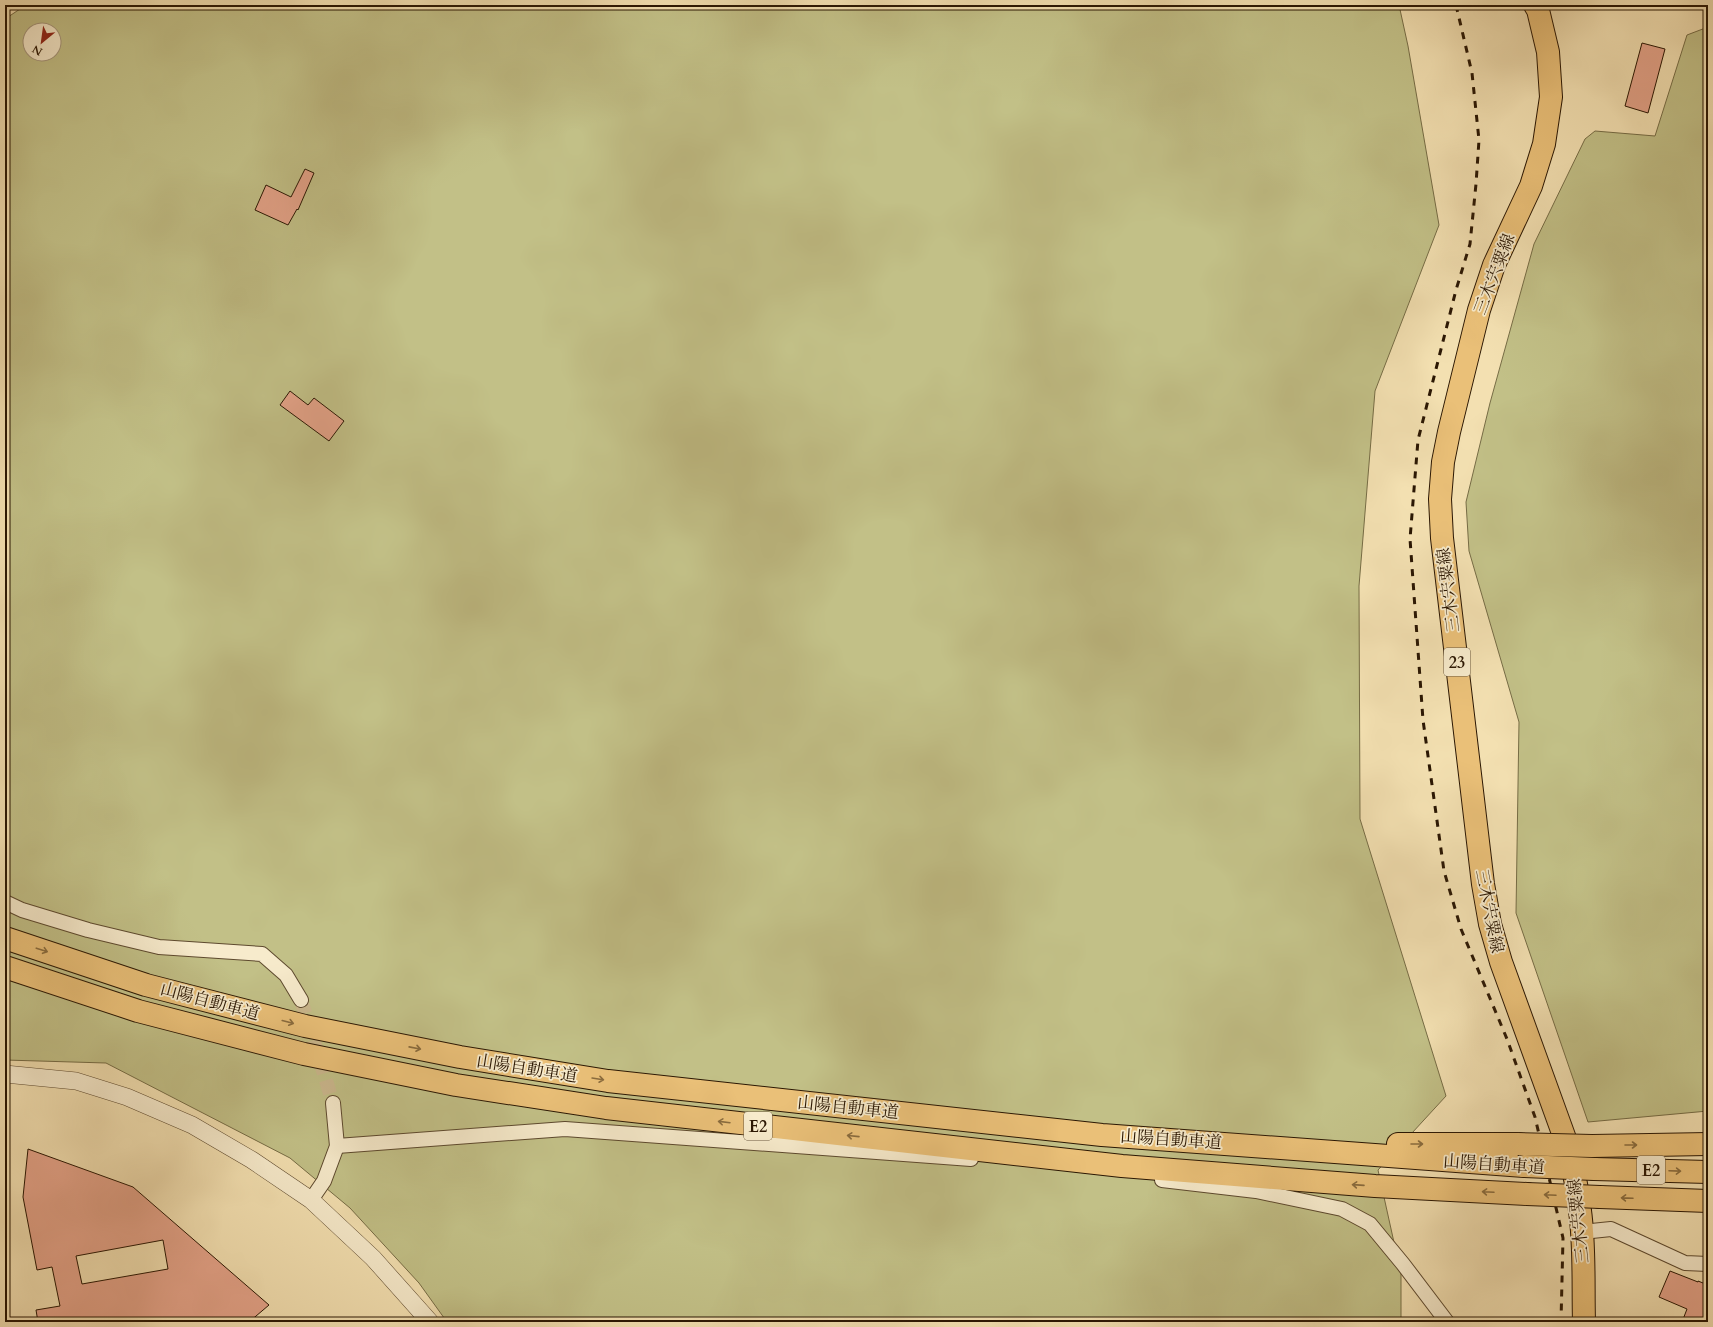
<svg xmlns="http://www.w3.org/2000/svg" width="1713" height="1327" viewBox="0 0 1713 1327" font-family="Cardo,'Noto Serif JP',serif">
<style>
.green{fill:#c2c087;stroke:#766c45;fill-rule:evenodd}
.building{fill:#e4a389;stroke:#2b1703;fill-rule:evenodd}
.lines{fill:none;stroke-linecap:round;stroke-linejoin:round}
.minor-tunnel{stroke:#cbb88e;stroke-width:14;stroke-dasharray:14 7;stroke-linecap:butt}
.minor-casing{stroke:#5d492e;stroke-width:16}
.tertiary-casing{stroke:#5d492e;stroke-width:18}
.primary-casing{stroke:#2b1703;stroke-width:24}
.motorway-casing{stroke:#2b1703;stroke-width:24}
.minor{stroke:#f7ebcc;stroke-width:14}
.tertiary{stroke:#f7ebcc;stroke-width:17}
.primary{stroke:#eac078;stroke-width:22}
.motorway{stroke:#eac078;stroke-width:22}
.rail{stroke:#2b1703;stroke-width:3;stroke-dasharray:7 7;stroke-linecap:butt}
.motorway-bridge-casing{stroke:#2b1703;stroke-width:24;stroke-linecap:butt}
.motorway-bridge{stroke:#eac078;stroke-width:22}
.oneway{stroke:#8a6c3e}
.labels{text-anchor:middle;stroke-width:3.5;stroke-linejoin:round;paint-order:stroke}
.shield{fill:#f7ebcc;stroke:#68573f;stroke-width:1}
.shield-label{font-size:16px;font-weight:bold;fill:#2b1703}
.street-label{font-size:17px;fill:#2b1703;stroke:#f7ebcc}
</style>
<rect width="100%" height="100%" fill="#f3e0b1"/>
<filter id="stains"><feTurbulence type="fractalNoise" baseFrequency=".005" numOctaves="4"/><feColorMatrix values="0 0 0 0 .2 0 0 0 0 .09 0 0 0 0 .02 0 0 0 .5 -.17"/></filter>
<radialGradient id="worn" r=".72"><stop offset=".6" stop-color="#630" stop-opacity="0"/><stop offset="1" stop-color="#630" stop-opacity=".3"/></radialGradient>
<g class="green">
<path d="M26,5H1399L1408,46L1439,225L1375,391L1359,586L1360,819L1446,1096L1378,1170L1401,1274V1322H447L419,1283L350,1208L290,1158L106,1063L5,1060V19ZM30,30H54V54H30Z"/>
<path d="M1708,27V1111L1588,1122L1516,913L1519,722L1469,551L1466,502L1490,403L1534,244L1585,139L1595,131L1655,136L1687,35Z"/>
</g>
<g class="building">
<path d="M1642,43L1665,49L1648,113L1625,106Z"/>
<path d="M305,169L314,173L298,210L297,209L288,225L255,210L266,185L291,197Z"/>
<path d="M290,391L308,405L314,398L344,421L329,441L280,405Z"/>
<path d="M28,1149L133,1187L269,1305L249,1322H38L36,1310L60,1306L52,1267L37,1270L23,1197ZM163,1240L168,1269L82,1284L76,1256Z"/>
<path d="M1670,1271L1698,1282V1281L1708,1285V1322H1682L1687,1309L1659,1297Z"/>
</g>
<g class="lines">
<path class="minor-tunnel" d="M301,1000L333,1103"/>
<defs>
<g id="minor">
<path d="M5,902L22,910L88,930L159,947L262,954L286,975L301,1000"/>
<path d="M337,1146L565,1129L971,1159"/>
<path d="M1162,1180L1256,1191L1342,1209L1370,1224L1403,1264L1447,1322"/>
<path d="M311,1200L324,1181L337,1146L333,1103"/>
<path d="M1582,1232L1611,1229L1685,1263L1708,1264"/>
</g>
<path id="tertiary" d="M5,1074L76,1081L127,1097L192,1125L252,1160L311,1200L373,1258L430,1322"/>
<path id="primary" d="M1535,5L1538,10L1548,52L1551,97L1544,144L1531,186L1494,265L1479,310L1449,432L1443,462L1440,499L1442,538L1483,884L1490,924L1501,962L1568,1147C1573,1168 1578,1189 1580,1211C1585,1247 1583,1285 1584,1322"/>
<g id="motorway">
<path d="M5,938L146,985L305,1026L460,1057L608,1081L1102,1135L1524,1166"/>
<path d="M5,967L138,1011L304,1054L456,1085L606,1108L1122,1166L1375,1186L1527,1194"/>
<path d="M1398,1144H1518"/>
<path d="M1592,1146L1708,1144"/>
<path d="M1594,1169L1708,1172"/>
<path d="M1600,1197L1708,1201"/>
</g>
</defs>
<use href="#minor" class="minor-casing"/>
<use href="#tertiary" class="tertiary-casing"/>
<use href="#primary" class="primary-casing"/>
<use href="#motorway" class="motorway-casing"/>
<use href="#minor" class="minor"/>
<use href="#tertiary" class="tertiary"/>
<use href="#primary" class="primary"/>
<use href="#motorway" class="motorway"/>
<path class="rail" d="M1456,5L1472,73L1479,140L1476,184L1470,244L1456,290L1418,440L1410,539L1423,720L1444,871L1461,929L1507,1039L1535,1117L1563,1238L1561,1322"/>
<defs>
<g id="motorway-bridge">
<path d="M1518,1144L1592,1146"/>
<path d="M1524,1166L1594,1169"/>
<path d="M1527,1194L1600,1197"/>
</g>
</defs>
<use href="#motorway-bridge" class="motorway-bridge-casing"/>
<use href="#motorway-bridge" class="motorway-bridge"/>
</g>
<defs><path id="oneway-shaft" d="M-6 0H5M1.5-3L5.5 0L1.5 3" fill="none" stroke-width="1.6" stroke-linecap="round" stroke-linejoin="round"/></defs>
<g class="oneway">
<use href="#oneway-shaft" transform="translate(42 950) rotate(18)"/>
<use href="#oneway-shaft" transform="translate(288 1022) rotate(15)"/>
<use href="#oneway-shaft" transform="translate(415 1048) rotate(11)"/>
<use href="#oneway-shaft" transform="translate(598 1079) rotate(9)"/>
<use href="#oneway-shaft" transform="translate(724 1122) rotate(-173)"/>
<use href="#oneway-shaft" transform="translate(853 1136) rotate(-174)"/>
<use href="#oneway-shaft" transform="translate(1417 1144)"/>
<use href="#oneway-shaft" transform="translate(1631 1145)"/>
<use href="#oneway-shaft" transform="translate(1675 1171) rotate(2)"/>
<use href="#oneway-shaft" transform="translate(1358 1185) rotate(-176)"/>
<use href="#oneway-shaft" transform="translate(1488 1192) rotate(-177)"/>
<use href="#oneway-shaft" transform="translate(1550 1195) rotate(-177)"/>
<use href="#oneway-shaft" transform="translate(1627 1198) rotate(-178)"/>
</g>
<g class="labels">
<g class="shield">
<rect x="1444" y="648" width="26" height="28" rx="3"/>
<rect x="744" y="1112" width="28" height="28" rx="3"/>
<rect x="1637" y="1156" width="28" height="28" rx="3"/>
</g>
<g class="shield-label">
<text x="1457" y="668">23</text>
<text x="758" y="1132">E2</text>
<text x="1651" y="1176">E2</text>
</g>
<g class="street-label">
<text transform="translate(1494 274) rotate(-69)" y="6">三木宍粟線</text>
<text transform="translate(1448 590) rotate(-97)" y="6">三木宍粟線</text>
<text transform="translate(1490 911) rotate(79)" y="6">三木宍粟線</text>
<text transform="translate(210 1001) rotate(15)" y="6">山陽自動車道</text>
<text transform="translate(527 1068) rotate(9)" y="6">山陽自動車道</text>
<text transform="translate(848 1107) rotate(6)" y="6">山陽自動車道</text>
<text transform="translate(1171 1139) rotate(4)" y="6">山陽自動車道</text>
<text transform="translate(1494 1164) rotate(4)" y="6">山陽自動車道</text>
<text transform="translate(1578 1221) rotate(-96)" y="6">三木宍粟線</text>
</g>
</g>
<rect width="1713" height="1327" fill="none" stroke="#f3e0b1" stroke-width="20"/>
<rect x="6" y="6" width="1701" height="1315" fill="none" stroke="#2b1703" stroke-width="2"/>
<rect x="10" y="10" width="1693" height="1307" fill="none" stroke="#2b1703"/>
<g transform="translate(42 42) rotate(209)"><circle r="19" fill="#f7ebcc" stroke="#a5967c"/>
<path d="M0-3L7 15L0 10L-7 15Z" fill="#8f2418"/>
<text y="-6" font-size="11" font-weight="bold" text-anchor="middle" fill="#2b1703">N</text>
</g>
<rect width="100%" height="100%" filter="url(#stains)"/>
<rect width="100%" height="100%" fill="url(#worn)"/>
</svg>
